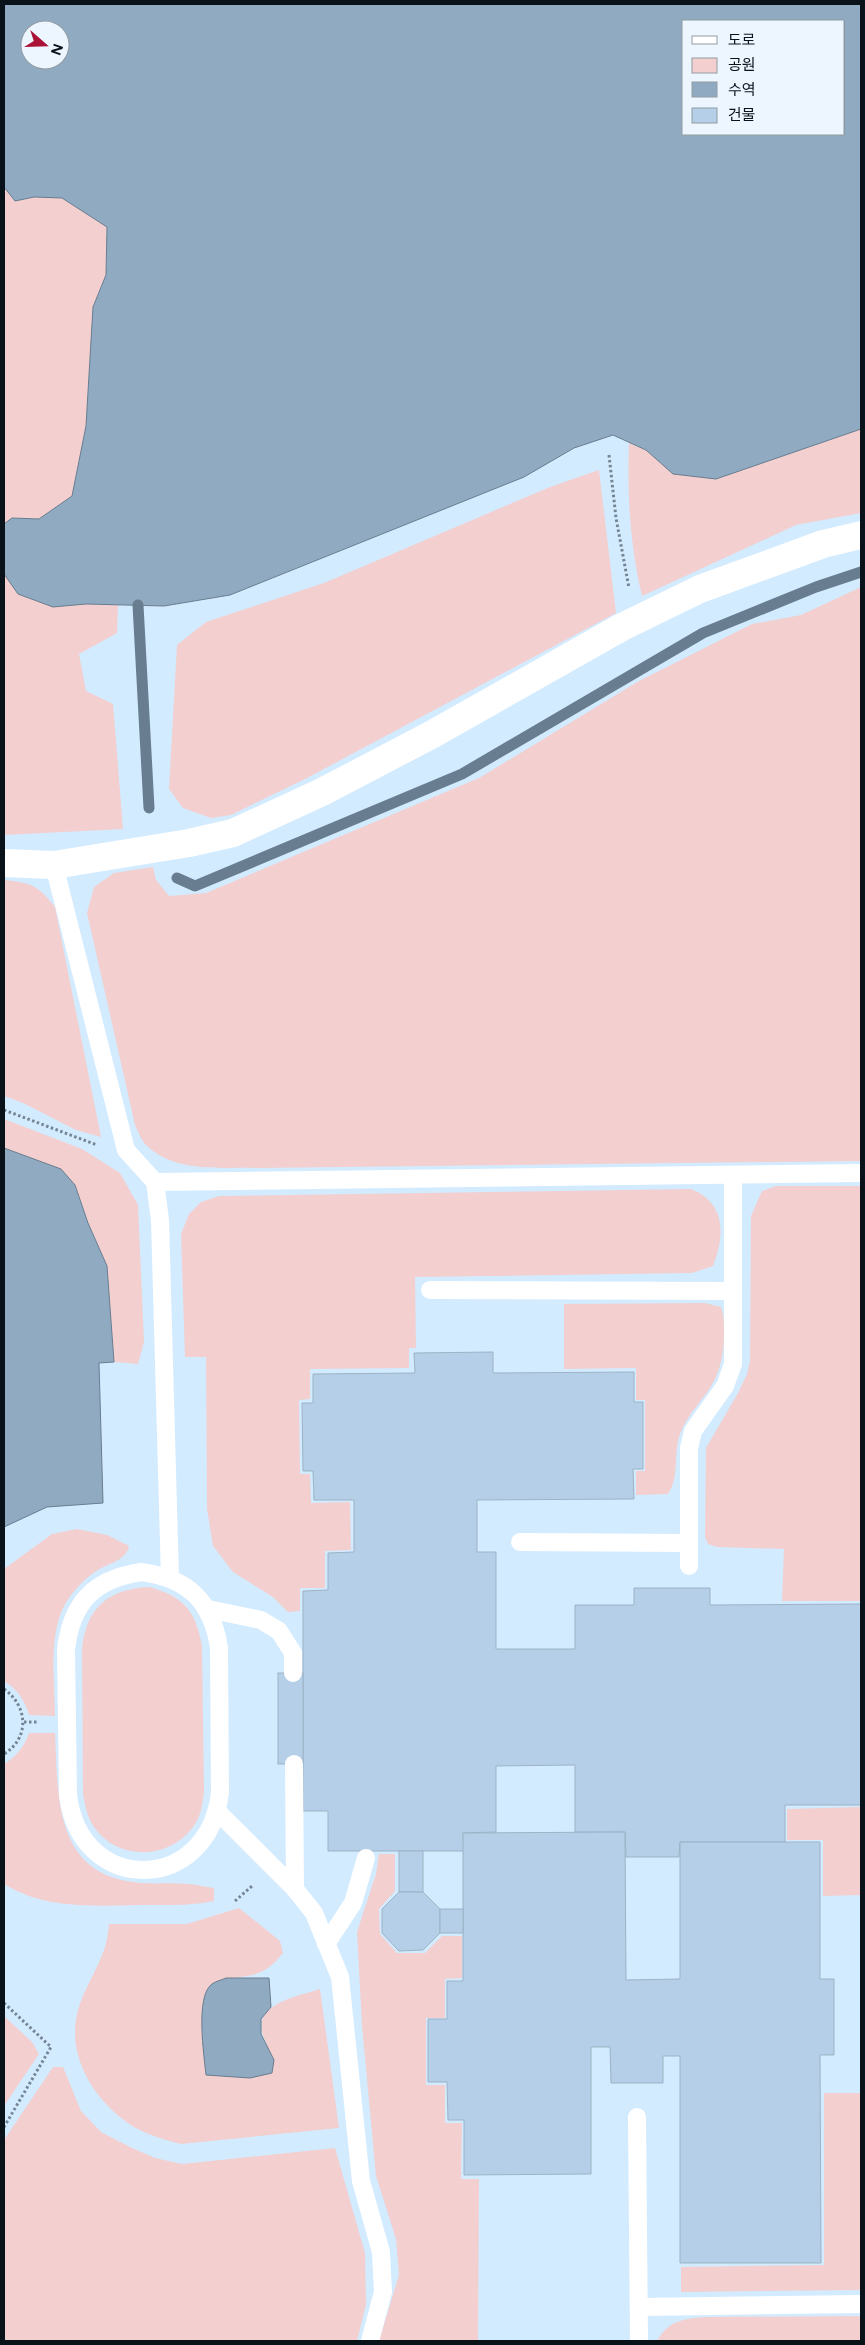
<svg xmlns="http://www.w3.org/2000/svg" width="865" height="2345" viewBox="0 0 865 2345" font-family="Figtree,'Noto Sans KR',sans-serif">
<style>
.green{fill:#f3cfcf}
.water{fill:#90abc1;stroke:#687d8f;fill-rule:evenodd}
.lines{fill:none;stroke-linecap:round;stroke-linejoin:round}
.stream{stroke:#687d8f;stroke-width:11}
.building{fill:#b4cfe7;stroke:#9db3c6}
.path{stroke:#758593;stroke-width:3;stroke-dasharray:2.5 2.5;stroke-linecap:butt}
.service{stroke:#fff;stroke-width:18}
.minor{stroke:#fff;stroke-width:28}
</style>
<rect width="100%" height="100%" fill="#d3ebff"/>
<g class="green">
<path d="M4,187L15,201L34,196L62,198L107,226L106,275L93,307L86,426L72,496L39,519L12,518L4,524Z"/>
<path d="M861,429V513L796,525L642,596C630,545 627,495 629,443L646,450L673,474L716,479Z"/>
<path d="M599,470L616,613L307,778L231,815L211,818L183,808L169,789L177,645L206,622L324,583L550,487Z"/>
<path d="M4,574L18,594L86,604L118,605L117,633L79,654L86,691L113,704L123,829L4,835Z"/>
<path d="M861,587V1161L257,1168C221,1167 174,1173 146,1145C141,1140 138,1131 135,1125L87,913L94,887L114,873L153,867L156,880L169,896L206,893L479,778L639,681L752,624L801,615Z"/>
<path d="M4,880C31,883 38,885 55,907L101,1137L76,1130L23,1103L4,1096Z"/>
<path d="M4,1119L82,1149L120,1173L138,1205L144,1342L138,1364L114,1362L107,1266L88,1223L75,1185L4,1148Z"/>
<path d="M776,1186H861V1601H782L784,1549L717,1547L708,1544L705,1537L706,1448L738,1393L747,1374L750,1361L751,1216L762,1191Z"/>
<path d="M691,1189C726,1203 725,1235 713,1266L692,1273L415,1277L416,1348H409V1368L310,1369V1399L299,1400L300,1474H310L311,1503L350,1502L351,1550L325,1551V1588H300V1611L288,1612L273,1597L233,1572L213,1546L207,1509L206,1357H185L181,1234L189,1214L201,1202L219,1196Z"/>
<path d="M705,1303L721,1307C724,1316 724,1324 724,1333C724,1349 722,1364 715,1379C705,1399 688,1412 680,1434C673,1453 680,1477 668,1494L636,1495V1471H645V1400H636V1368L564,1369V1304Z"/>
<path d="M77,1529L107,1535L129,1546C126,1561 109,1563 98,1570C83,1579 67,1597 61,1613C49,1644 55,1683 55,1716L29,1715C24,1699 18,1690 4,1681V1569L52,1534Z"/>
<path d="M149,1587C183,1596 196,1611 202,1646L204,1791C203,1803 201,1815 195,1824C172,1860 118,1862 94,1827C87,1817 85,1805 83,1794L82,1649C86,1608 108,1589 149,1587Z"/>
<path d="M29,1733H55C58,1795 54,1872 133,1882C151,1885 169,1882 187,1884C196,1884 205,1887 214,1888V1901C189,1906 164,1905 138,1905C92,1906 44,1909 4,1884V1764C17,1756 24,1747 29,1733Z"/>
<path d="M861,1807V1895L823,1896V1840H787V1809Z"/>
<path d="M379,1854H395V1891L379,1909L380,1934L397,1953H425L442,1936H462V1978L445,1979V2018H426V2085H445V2123H462L461,2179H479L478,2341H379L399,2275L396,2239L376,2176L362,2026L357,1932L376,1874Z"/>
<path d="M239,1908L280,1941L283,1953C257,1986 242,1970 211,1985L202,2020L206,2075L267,2044C245,2005 293,1998 320,1989L339,2128L181,2144C165,2140 148,2135 134,2127C96,2103 65,2057 78,2010C84,1989 97,1970 104,1950C107,1942 108,1932 109,1924H187Z"/>
<path d="M4,2016L32,2042L39,2054L4,2106Z"/>
<path d="M53,2067H63L81,2111L101,2132L130,2147L155,2158L182,2164L335,2148L365,2253L366,2304L357,2341H4V2140Z"/>
<path d="M824,2093H861V2290L681,2292V2267L824,2265Z"/>
<path d="M861,2316V2341H657C668,2321 682,2319 704,2317Z"/>
</g>
<g class="water">
<path d="M4,4H861V429L716,479L673,474L646,450L613,435L574,448L524,477L230,595L164,606L86,604L53,607L18,594L4,574V524L12,518L39,519L72,496L86,426L93,307L106,275L107,227L62,198L34,197L15,201L4,187ZM684,21H844V134H684ZM30,30H60V60H30Z"/>
<path d="M4,1148L61,1169L75,1185L88,1223L107,1266L114,1362L99,1363L103,1503L47,1507L4,1527Z"/>
<path d="M226,1978H269L271,2007L261,2019V2034L274,2060L272,2073L250,2078L206,2075C204,2055 195,1996 212,1984C216,1981 222,1980 226,1978Z"/>
</g>
<g class="lines">
<g class="stream">
<path d="M138,605L149,808"/>
<path d="M177,878L195,886L462,774L703,633L816,587L861,572"/>
</g>
</g>
<g class="building">
<path d="M493,1352V1373L634,1372V1402H643V1469H633L634,1499L477,1500V1552H496V1649H575V1605H634V1588H710V1605L861,1604V1805H785V1842H680L679,1857H626L625,1832H575V1765L496,1766V1832L463,1833L464,1851H328V1811H303V1591L328,1590V1553L354,1552V1500H314L313,1471H303L302,1403H313V1374L415,1373L414,1353Z"/>
<rect x="278" y="1673" width="25" height="91"/>
<path d="M625,1832L626,1980L680,1979V1842H820V1979H834V2055H820L821,2263H680V2056H663V2083H611L610,2047H591V2174L464,2175V2120H448L447,2082H428V2019H447V1981H463V1833Z"/>
<rect x="399" y="1851" width="24" height="41"/>
<path d="M399,1892H423L440,1909V1933L423,1950L399,1951L382,1933V1909Z"/>
<rect x="440" y="1909" width="23" height="24"/>
</g>
<g class="lines">
<g class="path">
<path d="M609,455L616,518L629,588"/>
<path d="M4,1110L97,1145"/>
<path d="M4,1689C28,1706 30,1738 4,1754"/>
<path d="M24,1722H39"/>
<path d="M235,1901L252,1886"/>
<path d="M4,2003L51,2047L4,2127"/>
</g>
<g class="service">
<path d="M54,865L126,1150L155,1182L160,1220L170,1578"/>
<path d="M155,1182L861,1173"/>
<path d="M430,1290L732,1291"/>
<path d="M520,1542L689,1543"/>
<path d="M689,1566V1448L693,1431L725,1386L733,1364V1176"/>
<path d="M141,1572C188,1578 212,1601 219,1648L220,1792C209,1895 80,1896 68,1795L66,1650C71,1603 94,1579 141,1572Z"/>
<path d="M208,1609L261,1620L279,1631L293,1653V1673"/>
<path d="M294,1764L295,1889"/>
<path d="M218,1812L295,1889L314,1913L340,1977L361,2181L381,2252L383,2292L370,2341"/>
<path d="M326,1944L353,1903L366,1858"/>
<path d="M637,2117L639,2341"/>
<path d="M639,2307L861,2304"/>
</g>
<path class="minor" d="M4,863L54,865L189,843L233,833L322,792L431,735L622,627L700,589L823,544L861,535"/>
</g>
<rect width="865" height="2345" fill="none" stroke="#0a1219" stroke-width="10"/>
<rect x="682" y="20" width="162" height="115" fill="#edf6fe" stroke="#929ba2"/>
<rect x="692" y="36" width="25" height="8" fill="#ffffff" stroke="#929ba2"/>
<text x="728" y="45" font-size="15" fill="#0a1219">도로</text>
<rect x="692" y="58" width="25" height="15" fill="#f3cfcf" stroke="#929ba2"/>
<text x="728" y="70" font-size="15" fill="#0a1219">공원</text>
<rect x="692" y="82" width="25" height="15" fill="#90abc1" stroke="#929ba2"/>
<text x="728" y="95" font-size="15" fill="#0a1219">수역</text>
<rect x="692" y="108" width="25" height="15" fill="#b4cfe7" stroke="#929ba2"/>
<text x="728" y="120" font-size="15" fill="#0a1219">건물</text>
<g transform="translate(45 45) rotate(110)"><circle r="24" fill="#edf6fe" stroke="#929ba2"/>
<path d="M0-4L9 19L0 12L-9 19Z" fill="#aa1335"/>
<text y="-8" font-size="14" font-weight="bold" text-anchor="middle" fill="#0a1219">N</text>
</g>
</svg>
